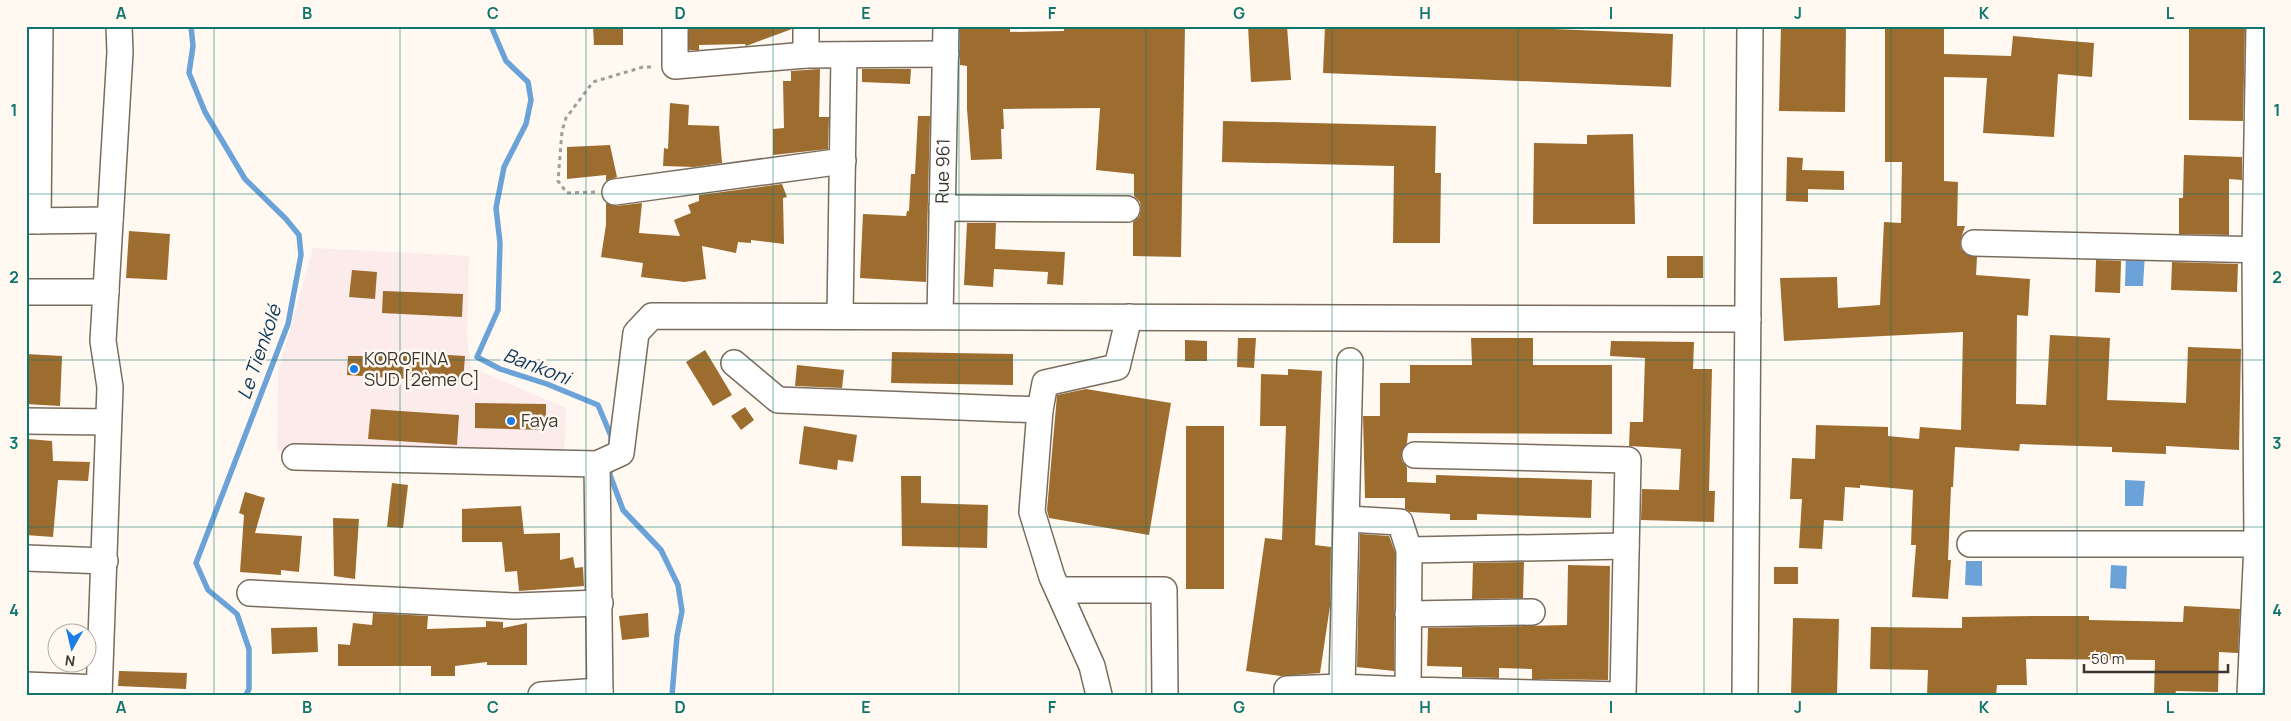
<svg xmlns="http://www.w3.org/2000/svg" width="2291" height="721" viewBox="0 0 2291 721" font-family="Manrope,sans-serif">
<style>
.education{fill:#fcebeb}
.water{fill:#6ba2d8}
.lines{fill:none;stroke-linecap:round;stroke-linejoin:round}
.stream{stroke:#6ba2d8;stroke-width:5.5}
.building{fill:#9d6c2f}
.minor-casing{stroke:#796c5d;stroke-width:28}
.path{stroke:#a39d97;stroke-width:3;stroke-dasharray:4 4;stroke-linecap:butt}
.minor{stroke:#fff;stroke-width:25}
.grid{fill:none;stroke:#0f766e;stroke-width:1;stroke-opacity:0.55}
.poi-dot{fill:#1d7de6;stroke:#fff9f2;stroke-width:2}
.labels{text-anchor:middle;stroke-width:5;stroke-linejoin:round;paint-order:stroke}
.street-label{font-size:18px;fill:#3c3630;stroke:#fff9f2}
.poi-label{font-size:18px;fill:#3c3630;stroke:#fff9f2;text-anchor:start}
.water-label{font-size:19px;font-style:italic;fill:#0d375a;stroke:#fff9f2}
.neatline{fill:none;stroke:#0f766e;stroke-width:2}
.grid-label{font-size:16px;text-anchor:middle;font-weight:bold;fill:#0f766e}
</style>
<rect width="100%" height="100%" fill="#fff9f2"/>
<path class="education" d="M313,248L469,256L467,336L471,367L566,408L564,464L277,451L278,372Z"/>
<g class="water">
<path d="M2126,253L2145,254L2143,286H2125Z"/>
<path d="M2125,480L2145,481L2143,506H2125Z"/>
<path d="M1966,561H1982V586L1965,585Z"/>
<path d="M2111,565L2127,566L2126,589L2110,588Z"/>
</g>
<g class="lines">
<g class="stream">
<path d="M191,26L193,46L189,73L205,112L245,179L286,219L299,235L301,255L288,324L196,563L208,590L237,614L249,649V689L246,695"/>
<path d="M491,26L506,61L528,82L531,100L526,124L504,167L496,208L500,243L498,310L477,357L500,369L547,384L598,405L611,436V442"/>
<path d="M610,464V475L623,510L661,550L678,585L682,611L677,636L672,695"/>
</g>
</g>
<g class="building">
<path d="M593,26H623V45H594Z"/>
<path d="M689,26H792V29L746,46L745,44L699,45V50H689Z"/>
<path d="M960,26H1010V32L1064,31V26H1185L1181,257L1133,256V222L1139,217L1141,210L1140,202L1134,196V174L1096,170L1100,108L1003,109L1004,129H1001L1002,159L971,160L967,109V66L960,65Z"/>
<path d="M1248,26H1287L1291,80L1251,82Z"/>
<path d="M1325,26H1485L1673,34L1671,87L1323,73Z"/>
<path d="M1781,26H1846L1845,112L1779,111Z"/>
<path d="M1885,26H1944V54L2011,56L2013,36L2094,43L2092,77L2058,74L2054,137L1983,133L1987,78L1944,77V181L1958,182L1957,226H1965L1960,242L1961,249L1967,255L1977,257L1976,275L2030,279L2028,316L2017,315L2016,404L2046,405L2050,335L2110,338L2107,400L2186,403L2188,347L2241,349L2239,450L2166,446V454L2112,452V447L2020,444L2019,451L1955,447L1953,487H1951L1948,560H1951L1948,599L1912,597L1916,545H1911L1913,490L1860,485V488L1845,487L1843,521L1824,520L1822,549L1799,548L1802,499H1790L1792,458L1815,459L1816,425L1888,427V436L1919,439L1920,427L1961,430L1963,332L1784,341L1780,278L1837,277L1838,308L1880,305L1884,222L1901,223L1902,162H1885Z"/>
<path d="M2189,26H2245L2243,121L2189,120Z"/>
<path d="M820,69L819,117H829L828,149L773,155V129L784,128L783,81H791V71Z"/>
<path d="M862,69H911L910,84L862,82Z"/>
<path d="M670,103L689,105L688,125L719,126L722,163L694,167L663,166L664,148L668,149Z"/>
<path d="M918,116H930L926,282L860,278L863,214L906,216L907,211H909L911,174H915Z"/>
<path d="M1223,121L1436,126L1435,173H1441L1440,243H1393L1394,166L1222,162Z"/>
<path d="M1633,134L1635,224H1533L1534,143L1587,144V135Z"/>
<path d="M610,145L617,177L606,181V175L567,179V147Z"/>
<path d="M2184,155L2242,157V180L2229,179V235L2179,234V198H2183Z"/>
<path d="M1787,157L1803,158L1802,170L1844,171V190L1808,189V202L1786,201Z"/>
<path d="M782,184L787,197L783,198L784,244L751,240V243L738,242L736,253L702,246L706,279L684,282L641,277L643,263L601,257L606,225V203L616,206L642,203L639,233L680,236L674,220L691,213L688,205L699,201V195Z"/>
<path d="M967,223H996L995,249L1065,252L1063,285L1047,284L1048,272L994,269L993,287L964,285Z"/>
<path d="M129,231L170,234L167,280L126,278Z"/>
<rect x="1667" y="256" width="36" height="22"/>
<path d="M2096,260L2121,261L2120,293L2095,292Z"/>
<path d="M2172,262L2238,264L2237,292L2171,290Z"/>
<path d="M352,270L377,272L375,299L349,297Z"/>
<path d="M383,291L463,294L462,317L382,313Z"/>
<path d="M1238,338H1256L1254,368L1237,367Z"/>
<path d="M1471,338H1533V365H1612V434L1408,433L1407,443L1401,454L1402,461L1407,467V482L1436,483V475L1592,480L1591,518L1477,514V520H1450V514L1410,512L1405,509V498H1365L1363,416H1380V383H1410V365H1472Z"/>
<path d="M1185,340L1207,341V361H1185Z"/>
<path d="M1611,341L1694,342L1693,369H1712L1709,491H1715L1714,522L1641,520L1642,489L1679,490L1681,449L1629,446L1630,422H1643L1645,358L1610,356Z"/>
<path d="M705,350L732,395L713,406L686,362Z"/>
<path d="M382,351L465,356L463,383L347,375L348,356H382Z"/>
<path d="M892,352L1013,354V385L891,383Z"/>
<path d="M26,354L62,356L60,406L26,404Z"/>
<path d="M797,365L844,370L842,388L795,386Z"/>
<path d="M1288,369L1322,371L1315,545L1331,547L1330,606L1320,673L1281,676L1246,671L1265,538L1282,540L1286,426H1260L1261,374L1288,375Z"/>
<path d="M1086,389L1171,403L1149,535L1049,518L1047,510L1057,395Z"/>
<path d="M475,403L546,404V430L475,428Z"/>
<path d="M745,407L754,420L741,430L731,416Z"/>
<path d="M371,409L459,415L457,445L368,439Z"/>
<path d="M804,426L857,435L853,462L838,460L837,470L799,464Z"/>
<rect x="1186" y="426" width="38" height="163"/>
<path d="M28,439L52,441L53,461L90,462L88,481L58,480L53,537L26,535Z"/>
<path d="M901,476H921V503L988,505L987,548L902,546Z"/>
<path d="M392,483L408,485L403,528L387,527Z"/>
<path d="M245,492L265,498L255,533L302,536L299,572L281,570V575L240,572L244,515L239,513Z"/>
<path d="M521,506L524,534L560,533V560L573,557L575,568L583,567L584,586L519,591L517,571L505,572L502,542H462V509Z"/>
<path d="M333,518L359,519L355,579L334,576Z"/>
<path d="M1360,534L1389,536L1395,552L1394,671L1357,667Z"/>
<path d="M1524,562L1523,598L1472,599L1473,563Z"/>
<path d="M1568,565L1610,566L1608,680L1532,679V669L1499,668V678L1462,677V667L1427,666L1428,628L1567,625Z"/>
<rect x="1774" y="567" width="24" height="17"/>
<path d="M2184,606L2240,609L2238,653L2219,652L2218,692L2176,691L2175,695H2154L2155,660L2026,659L2027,685H1997L1996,695H1927L1928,670L1870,669L1871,627L1962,628V617L2033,616H2089V620L2183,622Z"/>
<path d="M373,613L428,616L427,629L486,627V621L503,622V628L527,623V665H487V662L455,666V676H431V666H338V644L350,645L353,623L372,625Z"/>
<path d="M648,613L649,637L622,640L619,616Z"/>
<path d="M1793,618L1839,619L1837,695H1791Z"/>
<path d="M317,627L318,652L272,654L271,628Z"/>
<path d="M119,671L187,673L186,689L118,686Z"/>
</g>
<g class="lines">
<defs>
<g id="minor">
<path d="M675,26V66L806,55L946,54"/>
<path d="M806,26V55"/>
<path d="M615,192L843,161"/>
<path d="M942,208L1127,209"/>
<path d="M26,221L110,220"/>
<path d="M38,221L40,26"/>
<path d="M1974,243L2265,250"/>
<path d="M26,292H106"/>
<path d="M840,316L844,55"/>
<path id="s1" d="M940,316L946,26"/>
<path d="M1350,361L1342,687L1408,690"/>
<path d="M734,363L778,400L1040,410L1032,512L1052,577L1092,666L1099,695"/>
<path d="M1040,410L1045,383L1117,367L1129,317"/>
<path d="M26,421L108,422"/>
<path d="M1415,455L1628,460L1623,695"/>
<path d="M295,457L597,464L621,453L636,333L652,316L1748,319"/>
<path d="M597,464L600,695"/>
<path d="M1347,519L1400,522L1409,550L1408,690L1622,695"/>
<path d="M1970,544H2257"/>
<path d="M1409,550L1626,546"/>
<path d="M26,558L105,561"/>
<path d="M1059,590H1164L1165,695"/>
<path d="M250,593L515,606L600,603"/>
<path d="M1408,614L1532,612"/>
<path d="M26,685L99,688"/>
<path d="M99,695L110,387L103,341L120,52L119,26"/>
<path d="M541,695L600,691"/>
<path d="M1287,695V689L1342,687"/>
<path d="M1745,695L1750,26"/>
<path d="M2250,695L2257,544L2255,250L2259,26"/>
</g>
</defs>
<use href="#minor" class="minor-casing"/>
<path class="path" d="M595,192L567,193L558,181L562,131L566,118L593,82L643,67H653"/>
<use href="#minor" class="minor"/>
</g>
<path class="grid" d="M214,26V695M400,26V695M586,26V695M773,26V695M959,26V695M1146,26V695M1332,26V695M1518,26V695M1704,26V695M1891,26V695M2077,26V695M26,194H2265M26,360H2265M26,527H2265"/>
<g class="poi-dot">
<circle cx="354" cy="369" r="5"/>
<circle cx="511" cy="421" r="5"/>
</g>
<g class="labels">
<g class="street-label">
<text dy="6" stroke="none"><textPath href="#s1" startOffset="145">Rue 961</textPath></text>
</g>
<g class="poi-label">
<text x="364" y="365">KOROFINA<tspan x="364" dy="21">SUD [2ème C]</tspan></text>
<text x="521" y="427">Faya</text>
</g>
<g class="water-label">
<text transform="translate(259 352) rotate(-71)" y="7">Le Tienkolé</text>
<text transform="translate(537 366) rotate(21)" y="7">Bankoni</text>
</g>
</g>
<rect width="2291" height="721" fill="none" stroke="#fff9f2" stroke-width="55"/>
<g transform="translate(72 648) rotate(188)"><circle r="24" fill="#fff9f2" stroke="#b1aba4"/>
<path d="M0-4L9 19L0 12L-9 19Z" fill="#1d7de6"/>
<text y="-8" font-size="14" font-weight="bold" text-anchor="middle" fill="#3c3630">N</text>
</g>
<path d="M2084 664v8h144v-8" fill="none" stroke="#3c3630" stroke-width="2.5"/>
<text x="2091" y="664" font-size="15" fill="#3c3630" stroke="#fff9f2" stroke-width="4" paint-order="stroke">50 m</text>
<rect x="28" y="28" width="2236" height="666" class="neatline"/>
<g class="grid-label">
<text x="121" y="19">A</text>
<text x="307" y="19">B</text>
<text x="493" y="19">C</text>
<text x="680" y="19">D</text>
<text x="866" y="19">E</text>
<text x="1052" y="19">F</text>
<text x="1239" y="19">G</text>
<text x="1425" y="19">H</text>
<text x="1611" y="19">I</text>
<text x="1798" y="19">J</text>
<text x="1984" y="19">K</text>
<text x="2170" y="19">L</text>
<text x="14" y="116">1</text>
<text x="2277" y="116">1</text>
<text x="14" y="283">2</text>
<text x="2277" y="283">2</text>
<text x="14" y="449">3</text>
<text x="2277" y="449">3</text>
<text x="14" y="616">4</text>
<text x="2277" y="616">4</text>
<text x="121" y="713">A</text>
<text x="307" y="713">B</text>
<text x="493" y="713">C</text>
<text x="680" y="713">D</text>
<text x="866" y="713">E</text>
<text x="1052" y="713">F</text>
<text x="1239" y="713">G</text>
<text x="1425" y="713">H</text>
<text x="1611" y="713">I</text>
<text x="1798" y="713">J</text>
<text x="1984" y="713">K</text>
<text x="2170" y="713">L</text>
</g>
</svg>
